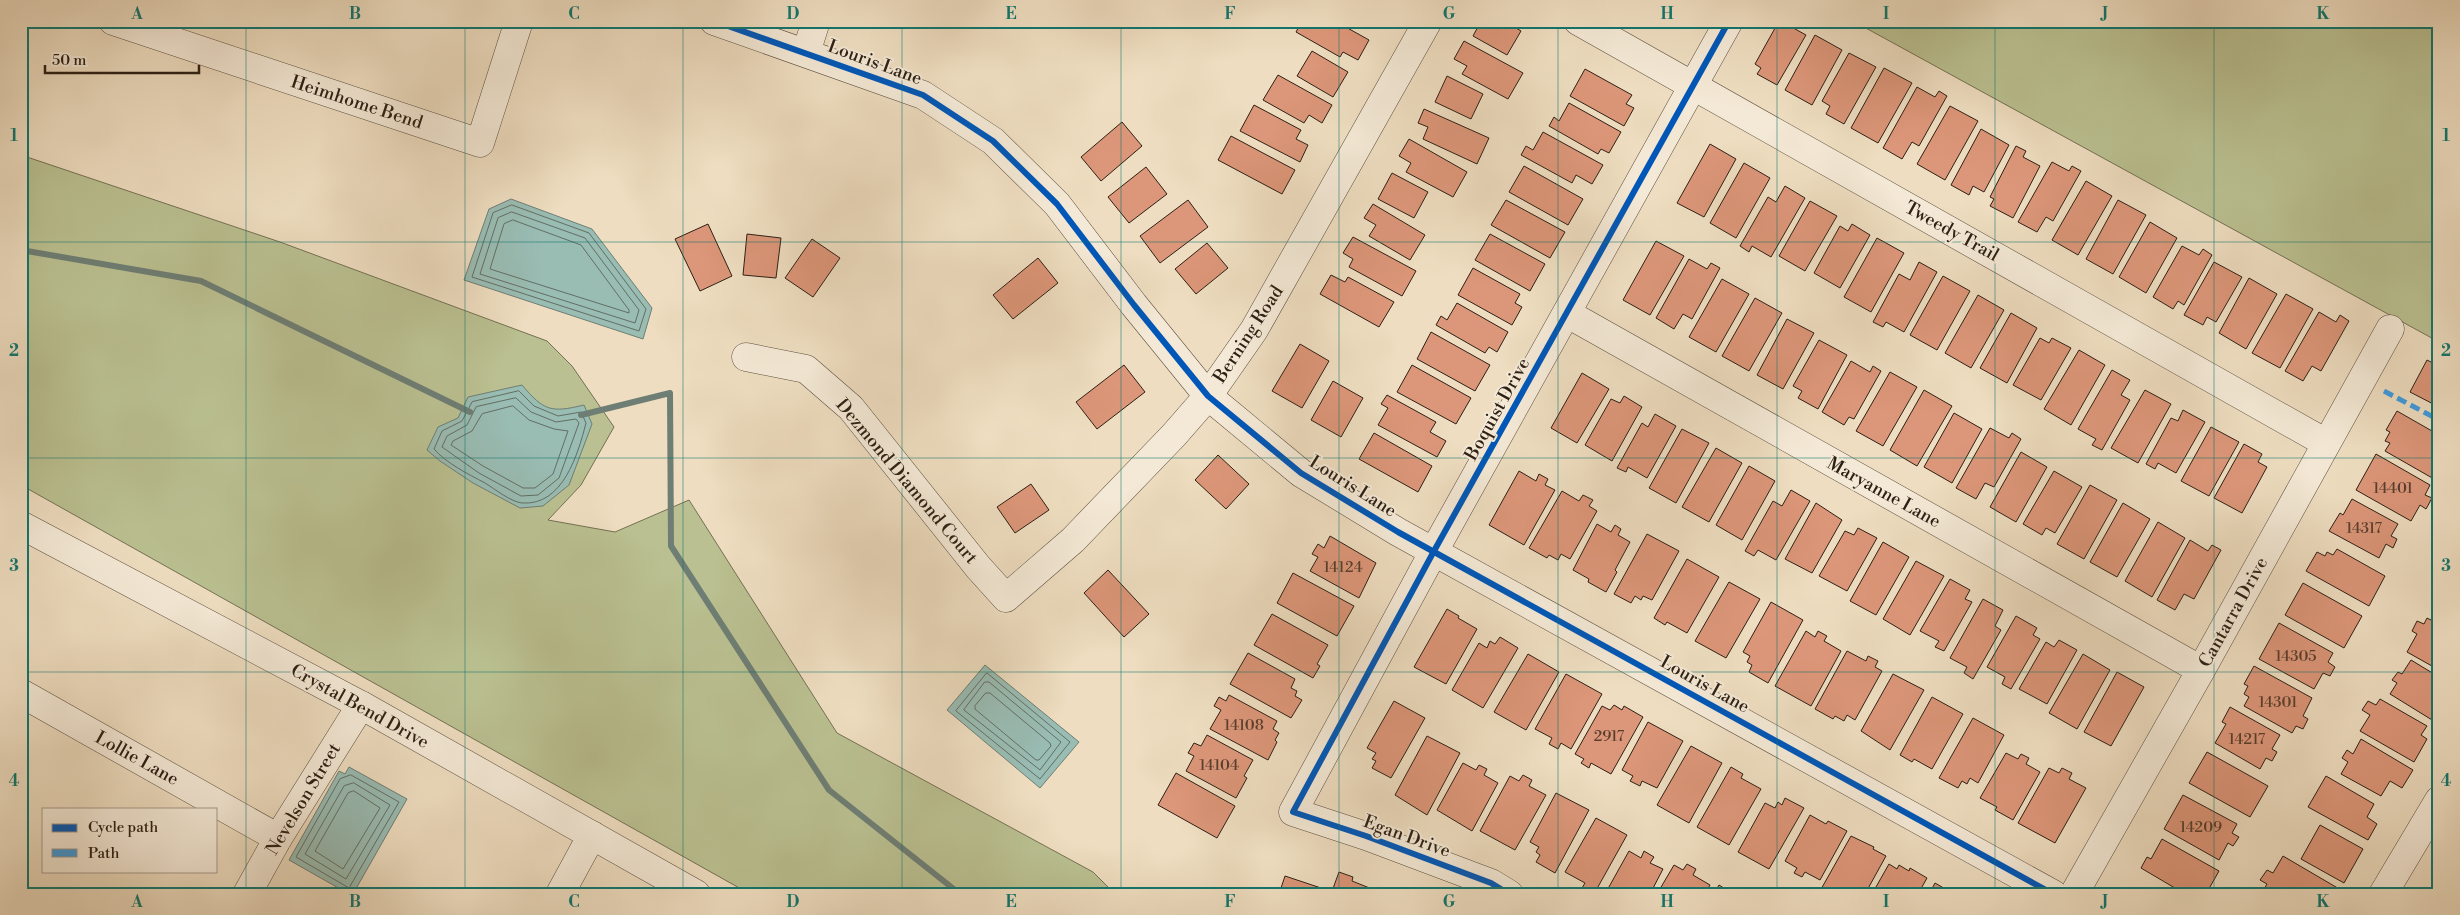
<svg xmlns="http://www.w3.org/2000/svg" width="2460" height="915" viewBox="0 0 2460 915" font-family="'Libre Bodoni',serif">
<style>
.green{fill:#bac091;stroke:#747053}
.water{fill:#99bcb3;stroke:#6e7e74}
.lines{fill:none;stroke-linecap:round;stroke-linejoin:round}
.shore{stroke:#636e64;stroke-width:1}
.stream{stroke:#6e7e74;stroke-width:6}
.building{fill:#dc9679;stroke:#2d2015}
.minor-casing{stroke:#5d4f40;stroke-width:29}
.minor{stroke:#f4e9d6;stroke-width:28}
.quiet{stroke:#3d9bdf;stroke-width:5;stroke-dasharray:10 5;stroke-linecap:butt}
.cycleway-casing{stroke:#f4e9d6;stroke-width:9}
.cycleway{stroke:#0057b8;stroke-width:6}
.grid{fill:none;stroke:#0f766e;stroke-width:1;stroke-opacity:0.55}
.labels{text-anchor:middle;stroke-width:4;stroke-linejoin:round;paint-order:stroke}
.number-label{font-size:15px;fill:#593e2e}
.street-label{font-size:18px;fill:#2d2015;stroke:#f4e9d6}
.neatline{fill:none;stroke:#0f766e;stroke-width:2}
.grid-label{font-size:16px;text-anchor:middle;font-weight:bold;fill:#0f766e}
</style>
<rect width="100%" height="100%" fill="#eeddc0"/>
<filter id="stains"><feTurbulence type="fractalNoise" baseFrequency=".004" numOctaves="4"/><feColorMatrix values="0 0 0 0 .2 0 0 0 0 .09 0 0 0 0 .02 0 0 0 .5 -.17"/></filter>
<radialGradient id="worn" r=".72"><stop offset=".6" stop-color="#630" stop-opacity="0"/><stop offset="1" stop-color="#630" stop-opacity=".3"/></radialGradient>
<g class="green">
<path d="M1853,21H2439V342Z"/>
<path d="M21,155L280,242L547,341L572,366L614,427L581,485L548,520L615,532L689,500L837,733L1093,872L1115,894H750L21,485Z"/>
</g>
<g class="water">
<path d="M511,199L592,229L652,308L643,339L464,280L489,209Z"/>
<path d="M522,385C544,411 551,413 584,405L592,424L569,485L543,506L520,508L473,483L440,461L427,450L438,427L458,418L468,397Z"/>
<path d="M985,665L1079,742L1040,788L947,710Z"/>
<path d="M349,767L407,799L353,894H349L289,860L339,771L345,774Z"/>
</g>
<g class="lines">
<g class="shore">
<path d="M512,205L589,233L646,309L639,331L472,277L493,213Z"/>
<path d="M512,212L585,238L639,310L635,323L480,274L498,218Z"/>
<path d="M513,220L581,245L629,310V313L490,269L504,224Z"/>
<path d="M519,391L534,406L558,416L581,412L586,423C578,454 563,506 522,503C511,502 495,489 485,483C468,474 446,463 434,449L442,431L462,421L472,402Z"/>
<path d="M516,398L531,412L556,422L576,419L579,423L559,478L538,495L521,496L479,473L442,447L447,436L467,425L476,407Z"/>
<path d="M513,406L529,420L554,429L568,431L553,474L535,488H523L483,466L451,445L453,441L472,431L482,414Z"/>
<path d="M987,673L1070,742L1040,779L956,711Z"/>
<path d="M985,682H989L1061,742L1040,770L964,710Z"/>
<path d="M986,693H990L1050,743L1051,746L1039,760H1036L975,709V706Z"/>
<path d="M351,775L399,802L349,888L296,857L340,779Z"/>
<path d="M354,783L390,805L346,879L305,854L344,786Z"/>
<path d="M354,791L380,808L343,869L315,851L348,793Z"/>
</g>
<g class="stream">
<path d="M21,250L201,281L470,412"/>
<path d="M581,415L670,393L671,546L829,790L960,894"/>
</g>
</g>
<g class="building">
<path d="M1302,21H1335L1369,40L1358,60L1343,52L1340,57L1296,32Z"/>
<path d="M1481,21H1505L1521,31L1507,55L1473,36Z"/>
<path d="M1779,21H1791L1788,25L1806,35L1777,85L1757,74L1761,68L1755,64Z"/>
<path d="M1815,35L1842,50L1812,105L1785,90Z"/>
<path d="M1464,41L1523,73L1508,99L1462,74L1467,66L1454,59Z"/>
<path d="M1312,51L1348,72L1333,97L1297,76Z"/>
<path d="M1849,53L1876,67L1844,124L1826,114L1830,106L1822,101Z"/>
<path d="M1884,68L1912,83L1878,143L1851,128Z"/>
<path d="M1585,69L1632,95L1626,104L1634,108L1624,126L1570,96Z"/>
<path d="M1278,75L1332,105L1322,123L1309,115L1304,123L1263,100Z"/>
<path d="M1447,76L1483,94L1471,119L1435,102Z"/>
<path d="M1917,87L1935,97L1939,91L1947,96L1919,146L1912,142L1902,159L1883,148Z"/>
<path d="M1569,103L1621,132L1609,153L1601,149L1598,154L1549,126L1554,117L1559,121Z"/>
<path d="M1254,105L1301,130L1296,139L1308,145L1300,162L1240,131Z"/>
<path d="M1950,106L1978,121L1945,180L1917,164Z"/>
<path d="M1424,109L1489,138L1477,164L1423,139L1428,127L1418,123Z"/>
<path d="M1122,122L1142,146L1101,181L1081,157Z"/>
<path d="M1981,129L2009,145L1984,192L1973,186L1969,195L1951,185Z"/>
<path d="M1543,132L1603,165L1592,184L1576,175L1572,183L1521,155L1526,146L1533,150Z"/>
<path d="M1231,136L1295,170L1282,194L1218,160Z"/>
<path d="M1409,139L1467,172L1453,197L1406,172L1411,163L1399,156Z"/>
<path d="M1710,144L1736,159L1704,217L1677,203Z"/>
<path d="M2016,146L2026,151L2023,157L2040,166L2013,218L1990,206L1994,199L1990,197Z"/>
<path d="M2052,162L2069,171L2072,166L2081,171L2053,221L2046,217L2037,232L2018,222Z"/>
<path d="M1744,163L1770,178L1736,238L1710,223Z"/>
<path d="M1524,166L1583,199L1568,225L1509,192Z"/>
<path d="M1146,167L1167,194L1129,223L1108,197Z"/>
<path d="M1392,173L1428,192L1414,218L1378,199Z"/>
<path d="M2086,181L2112,196L2078,255L2052,240Z"/>
<path d="M1785,186L1805,198L1771,257L1752,246L1749,252L1740,246L1768,197L1776,202Z"/>
<path d="M1188,200L1208,227L1160,263L1140,236Z"/>
<path d="M1506,200L1565,232L1550,258L1491,225Z"/>
<path d="M2118,200L2146,215L2113,274L2086,259Z"/>
<path d="M1810,201L1837,216L1805,271L1779,256Z"/>
<path d="M1373,204L1425,235L1410,260L1369,236L1376,225L1364,218Z"/>
<path d="M2150,222L2177,238L2146,293L2119,277Z"/>
<path d="M708,224L732,276L700,291L675,239Z"/>
<path d="M1852,224L1870,235L1840,288L1814,273L1840,226L1848,231Z"/>
<path d="M747,234L781,238L776,278L743,275Z"/>
<path d="M1490,234L1545,264L1530,291L1475,260Z"/>
<path d="M1353,237L1416,271L1402,296L1349,267L1353,259L1343,253Z"/>
<path d="M1877,238L1904,253L1871,312L1844,297Z"/>
<path d="M812,239L840,258L813,297L785,278Z"/>
<path d="M1656,241L1684,256L1650,315L1623,300Z"/>
<path d="M1207,243L1228,268L1196,294L1175,269Z"/>
<path d="M2182,246L2199,255L2203,249L2212,255L2184,305L2178,301L2173,309L2153,297Z"/>
<path d="M1038,258L1058,283L1013,319L993,295Z"/>
<path d="M1689,259L1707,269L1711,263L1720,268L1692,319L1683,314L1674,329L1656,318Z"/>
<path d="M1919,262L1937,272L1904,332L1886,322L1883,327L1873,322L1899,274L1910,280Z"/>
<path d="M2214,262L2242,277L2216,322L2207,317L2203,325L2184,315Z"/>
<path d="M1473,268L1520,294L1515,303L1522,307L1512,325L1458,295Z"/>
<path d="M1331,275L1345,282L1348,277L1394,302L1379,327L1320,294Z"/>
<path d="M1943,276L1970,291L1937,350L1910,335Z"/>
<path d="M2249,278L2277,294L2246,349L2219,333Z"/>
<path d="M1722,279L1749,294L1716,352L1689,337Z"/>
<path d="M2286,294L2313,309L2280,368L2252,353Z"/>
<path d="M1978,295L2004,310L1971,368L1945,353Z"/>
<path d="M1755,298L1782,313L1749,371L1722,356Z"/>
<path d="M1457,303L1508,332L1497,352L1489,347L1485,353L1436,325L1441,316L1447,320Z"/>
<path d="M2319,312L2336,322L2340,315L2349,321L2321,371L2312,366L2303,381L2285,371Z"/>
<path d="M2011,313L2037,328L2007,383L1980,368Z"/>
<path d="M1787,319L1814,333L1783,389L1757,375Z"/>
<path d="M1431,332L1490,365L1475,391L1417,359Z"/>
<path d="M2040,338L2049,343L2052,338L2071,348L2041,400L2013,385Z"/>
<path d="M1819,340L1847,355L1818,409L1798,398L1802,391L1793,386Z"/>
<path d="M1300,344L1329,361L1302,408L1272,391Z"/>
<path d="M2079,350L2105,365L2071,425L2044,409Z"/>
<path d="M2427,360L2439,366V407L2410,392Z"/>
<path d="M1851,361L1870,372L1873,366L1881,371L1854,419L1849,417L1844,425L1822,412Z"/>
<path d="M1124,365L1145,392L1097,429L1076,402Z"/>
<path d="M1412,365L1471,398L1456,424L1397,392Z"/>
<path d="M2112,370L2130,380L2121,395L2130,400L2102,450L2092,445L2096,439L2078,429Z"/>
<path d="M1890,372L1917,387L1883,446L1856,431Z"/>
<path d="M1582,373L1609,389L1577,443L1551,428Z"/>
<path d="M1333,381L1363,398L1341,437L1311,420Z"/>
<path d="M1924,390L1952,406L1917,466L1890,450Z"/>
<path d="M2145,390L2171,404L2138,463L2111,448Z"/>
<path d="M1387,395L1436,422L1430,432L1446,441L1437,457L1378,425L1388,408L1381,404Z"/>
<path d="M1624,396L1642,407L1612,461L1585,445L1611,399L1620,403Z"/>
<path d="M2183,410L2205,422L2176,473L2158,463L2155,469L2146,464L2171,418L2178,421Z"/>
<path d="M2397,411L2439,435V472L2434,479L2385,451L2390,443L2385,441L2390,432L2386,430Z"/>
<path d="M1954,413L1982,429L1952,483L1924,467Z"/>
<path d="M1655,414L1676,426L1647,478L1628,467L1626,472L1617,468L1642,423L1648,427Z"/>
<path d="M2211,427L2239,442L2209,496L2181,481Z"/>
<path d="M1990,428L2009,438L2012,433L2021,439L1994,487L1985,483L1976,499L1956,488Z"/>
<path d="M1682,429L1709,443L1676,503L1649,488Z"/>
<path d="M1374,433L1432,466L1418,492L1359,459Z"/>
<path d="M2244,444L2262,454L2258,462L2267,467L2242,513L2214,498Z"/>
<path d="M1716,448L1742,463L1709,522L1682,507Z"/>
<path d="M2021,452L2047,467L2016,522L1990,507Z"/>
<path d="M2376,454L2430,485L2425,495L2432,498L2426,509L2420,505L2411,521L2356,490Z"/>
<path d="M1218,455L1249,484L1226,509L1195,480Z"/>
<path d="M1749,466L1775,481L1742,540L1716,525Z"/>
<path d="M1519,471L1536,481L1539,474L1548,479L1545,485L1555,490L1524,545L1489,525Z"/>
<path d="M2054,471L2082,487L2055,533L2046,528L2042,535L2023,524Z"/>
<path d="M1031,484L1049,510L1015,533L997,507Z"/>
<path d="M2090,485L2117,500L2084,559L2057,544Z"/>
<path d="M1791,490L1810,501L1776,560L1758,550L1754,556L1745,551L1773,501L1782,506Z"/>
<path d="M1562,491L1579,501L1583,495L1593,500L1589,506L1597,511L1570,559L1561,554L1558,560L1549,555L1547,558L1529,548Z"/>
<path d="M2352,499L2398,524L2391,536L2397,539L2393,548L2386,544L2379,558L2329,531L2340,513L2343,515Z"/>
<path d="M1816,503L1842,520L1812,573L1785,559Z"/>
<path d="M2123,503L2150,519L2117,577L2090,562Z"/>
<path d="M2158,522L2185,538L2152,597L2125,581Z"/>
<path d="M1597,524L1611,532L1615,525L1621,529L1618,535L1630,542L1615,570L1617,572L1606,592L1588,582L1589,579L1573,570Z"/>
<path d="M1858,528L1877,538L1847,591L1819,576L1845,531L1854,535Z"/>
<path d="M1647,534L1679,551L1652,600L1643,596L1641,600L1635,596L1631,603L1614,594Z"/>
<path d="M1330,536L1376,563L1359,598L1310,571L1318,557L1312,554L1318,544L1324,548Z"/>
<path d="M2190,540L2208,551L2212,545L2221,550L2194,599L2184,594L2175,610L2157,600Z"/>
<path d="M1883,542L1909,557L1876,615L1850,601Z"/>
<path d="M2337,549L2385,576L2369,606L2306,571L2317,552L2325,556L2327,552L2333,555Z"/>
<path d="M1687,559L1719,577L1687,633L1667,622L1665,625L1654,618Z"/>
<path d="M1916,561L1944,576L1910,635L1883,619Z"/>
<path d="M1108,570L1149,614L1124,637L1084,593Z"/>
<path d="M1293,573L1354,606L1337,636L1277,603Z"/>
<path d="M1950,579L1970,590L1965,599L1972,602L1944,651L1935,647L1939,641L1920,631Z"/>
<path d="M1729,582L1760,599L1726,658L1695,641Z"/>
<path d="M2303,583L2362,616L2344,648L2285,615Z"/>
<path d="M1983,599L2003,610L1995,626L2001,630L1973,679L1964,673L1967,667L1950,658Z"/>
<path d="M1771,602L1803,620L1768,683L1749,672L1752,665L1747,662L1750,656L1743,652Z"/>
<path d="M1447,609L1459,616L1458,618L1477,629L1446,684L1414,667Z"/>
<path d="M1272,614L1328,645L1317,664L1320,666L1313,678L1254,645Z"/>
<path d="M2016,616L2037,628L2033,635L2040,639L2011,689L2002,684L2005,677L1987,667Z"/>
<path d="M2427,618L2439,624V670L2407,652L2417,634L2412,631L2417,621L2424,624Z"/>
<path d="M2279,623L2333,653L2328,662L2335,667L2330,676L2323,673L2314,689L2259,659Z"/>
<path d="M1806,631L1815,637L1818,631L1827,636L1824,641L1841,651L1811,706L1775,686Z"/>
<path d="M1500,637L1518,648L1483,708L1452,690L1479,643L1487,648L1490,641L1495,644Z"/>
<path d="M2059,640L2077,650L2047,704L2019,689L2046,642L2054,647Z"/>
<path d="M1847,651L1866,661L1868,656L1878,661L1875,667L1882,671L1855,720L1847,715L1844,721L1835,716L1833,719L1815,709Z"/>
<path d="M1248,653L1295,679L1291,688L1297,691L1295,696L1302,700L1291,718L1230,684Z"/>
<path d="M1528,654L1559,672L1526,730L1494,712Z"/>
<path d="M2083,654L2110,670L2077,729L2049,713Z"/>
<path d="M2411,660L2439,677V720L2437,723L2390,694L2397,683L2392,680L2398,672L2402,674Z"/>
<path d="M2254,666L2312,698L2303,716L2308,719L2303,729L2296,726L2292,733L2244,706L2249,697L2244,694L2248,686L2244,684Z"/>
<path d="M2117,672L2144,687L2111,746L2084,732Z"/>
<path d="M1566,674L1602,694L1571,749L1561,743L1558,749L1549,744L1552,738L1535,729Z"/>
<path d="M1893,674L1924,690L1890,750L1861,731Z"/>
<path d="M1229,695L1277,721L1273,729L1279,733L1275,740L1277,742L1268,760L1210,729L1221,710L1214,706L1219,697L1226,701Z"/>
<path d="M1932,697L1963,714L1932,769L1914,759L1912,762L1900,755Z"/>
<path d="M2380,699L2427,726L2421,735L2427,739L2414,762L2360,731L2370,715L2362,710L2368,701L2376,705Z"/>
<path d="M1394,701L1425,718L1391,778L1372,768L1376,761L1372,759L1376,753L1367,748Z"/>
<path d="M1614,705L1622,710L1624,706L1643,717L1611,774L1591,763L1589,768L1581,763L1584,759L1575,754L1602,706L1610,710Z"/>
<path d="M2230,707L2280,735L2272,749L2277,752L2272,761L2266,758L2260,769L2215,743L2226,724L2222,722Z"/>
<path d="M1973,718L2004,735L1978,783L1970,778L1967,784L1962,781L1958,788L1939,778Z"/>
<path d="M1648,722L1683,741L1657,788L1642,781L1640,786L1630,781L1633,776L1622,770Z"/>
<path d="M1207,735L1253,760L1244,776L1247,778L1236,798L1186,771L1194,756L1188,753L1194,743L1201,746Z"/>
<path d="M1427,736L1460,753L1427,815L1395,795Z"/>
<path d="M2361,739L2413,770L2402,788L2390,781L2381,796L2341,774L2348,762L2342,758L2347,750L2353,754Z"/>
<path d="M1691,746L1722,763L1689,823L1657,805Z"/>
<path d="M2207,752L2268,786L2250,817L2189,783Z"/>
<path d="M2006,753L2018,759L2021,754L2029,758L2026,764L2040,772L2013,820L1995,810L1997,807L1980,798Z"/>
<path d="M1463,763L1476,770L1479,765L1487,769L1484,775L1498,783L1472,831L1437,810Z"/>
<path d="M1731,767L1743,774L1741,778L1761,789L1729,845L1697,827Z"/>
<path d="M2049,768L2059,773L2062,768L2072,773L2069,779L2086,788L2055,843L2018,823Z"/>
<path d="M1176,773L1235,806L1217,838L1158,805Z"/>
<path d="M1523,775L1532,780L1529,786L1546,795L1515,850L1480,831L1510,776L1519,781Z"/>
<path d="M2326,776L2374,804L2367,817L2377,824L2368,840L2308,807Z"/>
<path d="M1556,793L1589,810L1555,873L1536,862L1540,855L1536,852L1539,847L1530,842Z"/>
<path d="M2183,795L2237,824L2232,833L2239,837L2233,846L2228,843L2219,860L2164,829Z"/>
<path d="M1785,798L1804,808L1769,869L1738,852L1765,803L1775,808L1778,802L1782,805Z"/>
<path d="M1810,815L1826,824L1828,821L1847,831L1820,880L1805,872L1802,877L1794,873L1797,868L1785,861Z"/>
<path d="M1596,818L1627,835L1594,894L1582,888L1585,883L1565,872Z"/>
<path d="M2320,825L2363,849L2344,883L2301,859Z"/>
<path d="M1851,836L1874,847L1873,849L1886,856L1865,894H1825L1820,891Z"/>
<path d="M2162,839L2219,871L2206,894H2185L2141,868L2147,857L2151,859Z"/>
<path d="M1629,851L1641,858L1644,851L1654,857L1650,863L1663,869L1650,894H1605Z"/>
<path d="M2283,856L2341,890L2338,894H2268L2263,891L2267,884L2260,880L2267,870L2273,873Z"/>
<path d="M1687,864L1696,869L1693,875L1710,885L1705,894H1657L1674,865L1683,870Z"/>
<path d="M1889,864L1897,869L1899,865L1909,871L1910,868L1927,878L1918,894H1872Z"/>
<path d="M1339,872L1353,877L1352,881L1372,889L1370,894H1331Z"/>
<path d="M1285,876L1324,889L1322,894H1279Z"/>
<path d="M2439,878V894H2430Z"/>
<path d="M1935,883L1954,894H1929Z"/>
<path d="M1719,885L1733,894H1714Z"/>
</g>
<g class="lines">
<defs>
<g id="minor">
<path d="M113,21L480,143L519,21"/>
<path d="M714,21L923,95L993,141L1057,204L1134,305L1208,396L1301,473L1398,532L2053,894"/>
<path d="M1578,21L2326,443"/>
<path d="M806,53L816,21"/>
<path d="M1568,314L2201,670"/>
<path d="M746,357L806,369L851,408L978,567L1006,598L1073,540L1174,435L1208,396L1254,330L1428,21"/>
<path d="M21,525L361,705L696,894"/>
<path d="M21,693L278,838"/>
<path d="M247,894L278,838L361,705"/>
<path d="M560,894L592,835"/>
<path d="M1509,894L1491,883L1366,836L1293,812L1434,551L1729,21"/>
<path d="M2074,894L2201,670L2390,329"/>
<path d="M2383,894L2439,800"/>
</g>
</defs>
<use href="#minor" class="minor-casing"/>
<use href="#minor" class="minor"/>
<path class="quiet" d="M2384,391L2439,420"/>
<defs>
<g id="cycleway">
<path d="M714,21L923,95L993,141L1057,204L1134,305L1208,396L1301,473L1398,532L2053,894"/>
<path d="M1509,894L1491,883L1366,836L1293,812L1434,551L1729,21"/>
</g>
</defs>
<use href="#cycleway" class="cycleway-casing"/>
<use href="#cycleway" class="cycleway"/>
</g>
<path class="grid" d="M246,21V894M465,21V894M683,21V894M902,21V894M1121,21V894M1339,21V894M1558,21V894M1777,21V894M1995,21V894M2214,21V894M21,242H2439M21,458H2439M21,672H2439"/>
<g class="labels">
<g class="number-label">
<text x="2393" y="493">14401</text>
<text x="2364" y="533">14317</text>
<text x="1343" y="572">14124</text>
<text x="2296" y="661">14305</text>
<text x="2278" y="707">14301</text>
<text x="1244" y="730">14108</text>
<text x="1609" y="741">2917</text>
<text x="2247" y="744">14217</text>
<text x="1219" y="770">14104</text>
<text x="2201" y="832">14209</text>
</g>
<g class="street-label">
<text transform="translate(875 62) rotate(20)" y="6">Louris Lane</text>
<text transform="translate(357 102) rotate(18)" y="6">Heimhome Bend</text>
<text transform="translate(1952 231) rotate(29)" y="6">Tweedy Trail</text>
<text transform="translate(1248 334) rotate(-57)" y="6">Berning Road</text>
<text transform="translate(1497 409) rotate(-61)" y="6">Boquist Drive</text>
<text transform="translate(907 481) rotate(50)" y="6">Dezmond Diamond Court</text>
<text transform="translate(1353 486) rotate(32)" y="6">Louris Lane</text>
<text transform="translate(1884 492) rotate(29)" y="6">Maryanne Lane</text>
<text transform="translate(2233 612) rotate(-61)" y="6">Cantarra Drive</text>
<text transform="translate(1705 684) rotate(29)" y="6">Louris Lane</text>
<text transform="translate(360 706) rotate(29)" y="6">Crystal Bend Drive</text>
<text transform="translate(137 758) rotate(29)" y="6">Lollie Lane</text>
<text transform="translate(303 799) rotate(-59)" y="6">Nevelson Street</text>
<text transform="translate(1407 836) rotate(20)" y="6">Egan Drive</text>
</g>
</g>
<rect width="2460" height="915" fill="none" stroke="#eeddc0" stroke-width="55"/>
<rect x="42" y="808" width="175" height="65" fill="#f4e9d6" stroke="#a49989"/>
<rect x="52" y="824" width="25" height="8" fill="#0057b8" stroke="#a49989"/>
<text x="88" y="832" font-size="15" fill="#2d2015">Cycle path</text>
<rect x="52" y="849" width="25" height="8" fill="#3d9bdf" stroke="#a49989"/>
<text x="88" y="858" font-size="15" fill="#2d2015">Path</text>
<path d="M45 65v8h154v-8" fill="none" stroke="#2d2015" stroke-width="2.5"/>
<text x="52" y="65" font-size="15" fill="#2d2015" stroke="#f4e9d6" stroke-width="4" paint-order="stroke">50 m</text>
<rect x="28" y="28" width="2404" height="860" class="neatline"/>
<g class="grid-label">
<text x="137" y="19">A</text>
<text x="355" y="19">B</text>
<text x="574" y="19">C</text>
<text x="793" y="19">D</text>
<text x="1011" y="19">E</text>
<text x="1230" y="19">F</text>
<text x="1449" y="19">G</text>
<text x="1667" y="19">H</text>
<text x="1886" y="19">I</text>
<text x="2105" y="19">J</text>
<text x="2323" y="19">K</text>
<text x="14" y="141">1</text>
<text x="2446" y="141">1</text>
<text x="14" y="356">2</text>
<text x="2446" y="356">2</text>
<text x="14" y="571">3</text>
<text x="2446" y="571">3</text>
<text x="14" y="786">4</text>
<text x="2446" y="786">4</text>
<text x="137" y="907">A</text>
<text x="355" y="907">B</text>
<text x="574" y="907">C</text>
<text x="793" y="907">D</text>
<text x="1011" y="907">E</text>
<text x="1230" y="907">F</text>
<text x="1449" y="907">G</text>
<text x="1667" y="907">H</text>
<text x="1886" y="907">I</text>
<text x="2105" y="907">J</text>
<text x="2323" y="907">K</text>
</g>
<rect width="100%" height="100%" filter="url(#stains)"/>
<rect width="100%" height="100%" fill="url(#worn)"/>
</svg>
